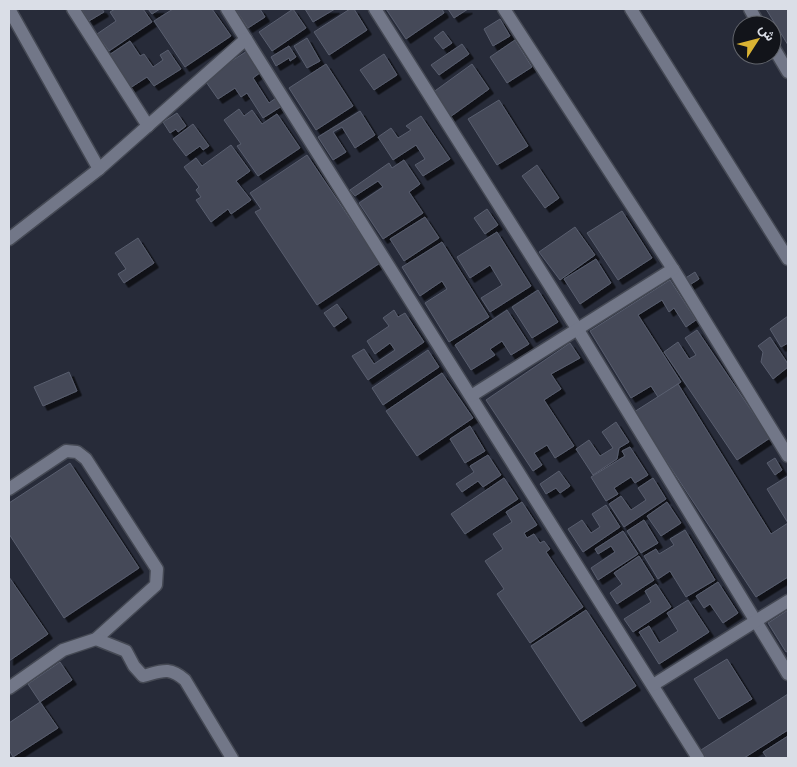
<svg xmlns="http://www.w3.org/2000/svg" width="797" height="767" viewBox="0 0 797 767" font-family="Ubuntu,Vazirmatn,sans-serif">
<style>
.building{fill:#444959;stroke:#595e6e;filter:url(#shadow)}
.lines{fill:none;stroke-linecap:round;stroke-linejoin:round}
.street-casing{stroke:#454954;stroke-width:15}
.street{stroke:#727788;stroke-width:12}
</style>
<defs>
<filter id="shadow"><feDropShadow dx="4.5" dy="4.5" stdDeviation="0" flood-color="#0009"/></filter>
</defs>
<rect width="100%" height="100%" fill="#272b39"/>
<g class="building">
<path d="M84,9H102L104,12L89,21L82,10Z"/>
<path d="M115,9H143L152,22L109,51L97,34L116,21L110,12Z"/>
<path d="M148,9H160L152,14Z"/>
<path d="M173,9H212L231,36L185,67L154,21Z"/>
<path d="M239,9H260L265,17L248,28L236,10Z"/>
<path d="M293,9L306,28L272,51L259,32Z"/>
<path d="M305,9H335L313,22Z"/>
<path d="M350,9H354L367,30L329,55L314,32Z"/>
<path d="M386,9H442L444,13L406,39Z"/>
<path d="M448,9H468L454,18Z"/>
<path d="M766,9H788V45Z"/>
<path d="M500,19L510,36L493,46L484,29Z"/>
<path d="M443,31L452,43L443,49L434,38Z"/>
<path d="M307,38L320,61L307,68L294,46Z"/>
<path d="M515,40L532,67L507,83L490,57Z"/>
<path d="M130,41L140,56L144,54L153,67L163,60L160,55L168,50L181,69L154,86L147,77L130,88L109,55Z"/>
<path d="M462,44L469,54L439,75L431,65Z"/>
<path d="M289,46L296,57L290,61L289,58L276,66L271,57Z"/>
<path d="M247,51L261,72L253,78L269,103L276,98L282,106L263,118L247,93L241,97L235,88L218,99L204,79Z"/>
<path d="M384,54L397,75L374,90L360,70Z"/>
<path d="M326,64L353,106L316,130L289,88Z"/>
<path d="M472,64L489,89L450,117L432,93Z"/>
<path d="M499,100L528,146L497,165L468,119Z"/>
<path d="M239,109L244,116L252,110L262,124L277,114L300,148L258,176L237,146L241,144L224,120Z"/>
<path d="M360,111L375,135L355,148L342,127L333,132L346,152L333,160L318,137Z"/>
<path d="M177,113L186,126L178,132L176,129L170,133L163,122Z"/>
<path d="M421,116L450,159L423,176L415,165L425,159L416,145L393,160L378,137L391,128L398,138L411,130L406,126Z"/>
<path d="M193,124L209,146L203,150L200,146L186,156L173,139Z"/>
<path d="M231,145L250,171L236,181L251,200L231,214L228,209L211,222L196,200L201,197L196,190L199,187L184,167L196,158L202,166Z"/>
<path d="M307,155L380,263L317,305L255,212L261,209L250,193Z"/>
<path d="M404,160L420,184L409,192L423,213L383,239L359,203L383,187L378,181L355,196L350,190L389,163L392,168Z"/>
<path d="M537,165L559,198L545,208L522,176Z"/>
<path d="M487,209L498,225L485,234L474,218Z"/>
<path d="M622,211L652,258L618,280L587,233Z"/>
<path d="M425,217L439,238L404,261L390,239Z"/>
<path d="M575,227L595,255L560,280L539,252Z"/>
<path d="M497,232L531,286L490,312L481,298L502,285L490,265L470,278L457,257Z"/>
<path d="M138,238L154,263L124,283L118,274L126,269L115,253Z"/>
<path d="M442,242L489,317L449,342L425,303L447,289L442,281L420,296L402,267Z"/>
<path d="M596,259L611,283L580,304L564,279Z"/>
<path d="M695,272L699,279L688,286L684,279Z"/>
<path d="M670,280L696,320L686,327L674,308L669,312L662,300L638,315L681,382L658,397L651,386L631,398L590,331Z"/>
<path d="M538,290L558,322L532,338L512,307Z"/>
<path d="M337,304L347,318L334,327L324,313Z"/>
<path d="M394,310L398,317L405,313L424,342L368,380L352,356L364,349L374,364L395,350L390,343L375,354L367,341L389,326L383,318Z"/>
<path d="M507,310L529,344L511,355L502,341L490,349L495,355L471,370L455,345Z"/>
<path d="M788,316V343L781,347L770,329Z"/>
<path d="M697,330L770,438L737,460L664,352L678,342L689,359L696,355L685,338Z"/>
<path d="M770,337L788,364V367L773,379L761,362L763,352L758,346Z"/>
<path d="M570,343L580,358L551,374L561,389L544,400L574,446L555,458L547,445L534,453L542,465L533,471L486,400Z"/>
<path d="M428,350L439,367L383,405L372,388Z"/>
<path d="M69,372L77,391L43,406L34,387Z"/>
<path d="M442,373L473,418L417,456L386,411Z"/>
<path d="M678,384L771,534L788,523V577L756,597L634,412Z"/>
<path d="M616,422L629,442L619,448L617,459L593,475L576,449L589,440L600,456L613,448L602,432Z"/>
<path d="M470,426L485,451L465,463L450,439Z"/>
<path d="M630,447L648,475L635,483L631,477L614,488L618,494L606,501L591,477L625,456L622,451Z"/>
<path d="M488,455L501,475L483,487L478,481L462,492L456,484L474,472L470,466Z"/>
<path d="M775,458L782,470L775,475L767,463Z"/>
<path d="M70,463L139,568L64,618L9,534V503Z"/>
<path d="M559,471L570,486L560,493L556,488L546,494L540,484Z"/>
<path d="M788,476V523L767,489Z"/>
<path d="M504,478L518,499L465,534L451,514Z"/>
<path d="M653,478L666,499L624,527L609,504L621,496L631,510L646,500L638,488Z"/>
<path d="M522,502L537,525L524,533L527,538L534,534L540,543L544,541L550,549L546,552L583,607L530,643L497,594L504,589L485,561L503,549L493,534L512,522L506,512Z"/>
<path d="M667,502L681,523L661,536L647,516Z"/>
<path d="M606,505L620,527L583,552L568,529L582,520L591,533L600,527L592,514Z"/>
<path d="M644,520L658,543L641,553L627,531Z"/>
<path d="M685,530L715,580L686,597L670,571L658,579L644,556L656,549L659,554L674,545L670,539Z"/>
<path d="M623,531L638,554L598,580L591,568L615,552L611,546L598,554L595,549Z"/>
<path d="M639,556L654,580L617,604L610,593L622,584L614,573Z"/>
<path d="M9,577L48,634L9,661Z"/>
<path d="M718,582L738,613L723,623L710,604L704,608L696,596Z"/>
<path d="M656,584L671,607L633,632L624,619L651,602L645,591Z"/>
<path d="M688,600L709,632L659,664L639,632L649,626L659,643L678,631L667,613Z"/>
<path d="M586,610L636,686L581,722L531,646Z"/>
<path d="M788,610V651L786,652L768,623Z"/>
<path d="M727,659L752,699L719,719L694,679Z"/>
<path d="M60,662L72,680L40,702L28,684Z"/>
<path d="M788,694V730L744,758H706L701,750Z"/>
<path d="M40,702L58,728L13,757L9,750V723Z"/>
<path d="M788,736V758H767L763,752Z"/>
</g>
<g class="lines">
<defs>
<g id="street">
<path d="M9,9L99,169"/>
<path d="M73,9L148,126"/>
<path d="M227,9L698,758"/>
<path d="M375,9L578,330L788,674"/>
<path d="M504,9L673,269L788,456"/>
<path d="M631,9L788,259"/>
<path d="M750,9L759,25"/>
<path d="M772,45L788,72"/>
<path d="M9,239L99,169L246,39"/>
<path d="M471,396L673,269"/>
<path d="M9,489L66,451L77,452L86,459L157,569L156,585L96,639L63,650L9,688"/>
<path d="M96,639L126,651L134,666L143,676C162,671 169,666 185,680L232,758"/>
<path d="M653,685L788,601"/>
</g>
</defs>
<use href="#street" class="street-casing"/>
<use href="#street" class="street"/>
</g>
<rect width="797" height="767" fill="none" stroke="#dadee7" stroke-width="20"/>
<g transform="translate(757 40) rotate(54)"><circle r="24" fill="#12141a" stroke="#62656c"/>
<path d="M0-4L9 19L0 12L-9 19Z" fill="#dab333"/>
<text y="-8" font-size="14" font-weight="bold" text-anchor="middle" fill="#dadee7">ش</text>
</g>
</svg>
